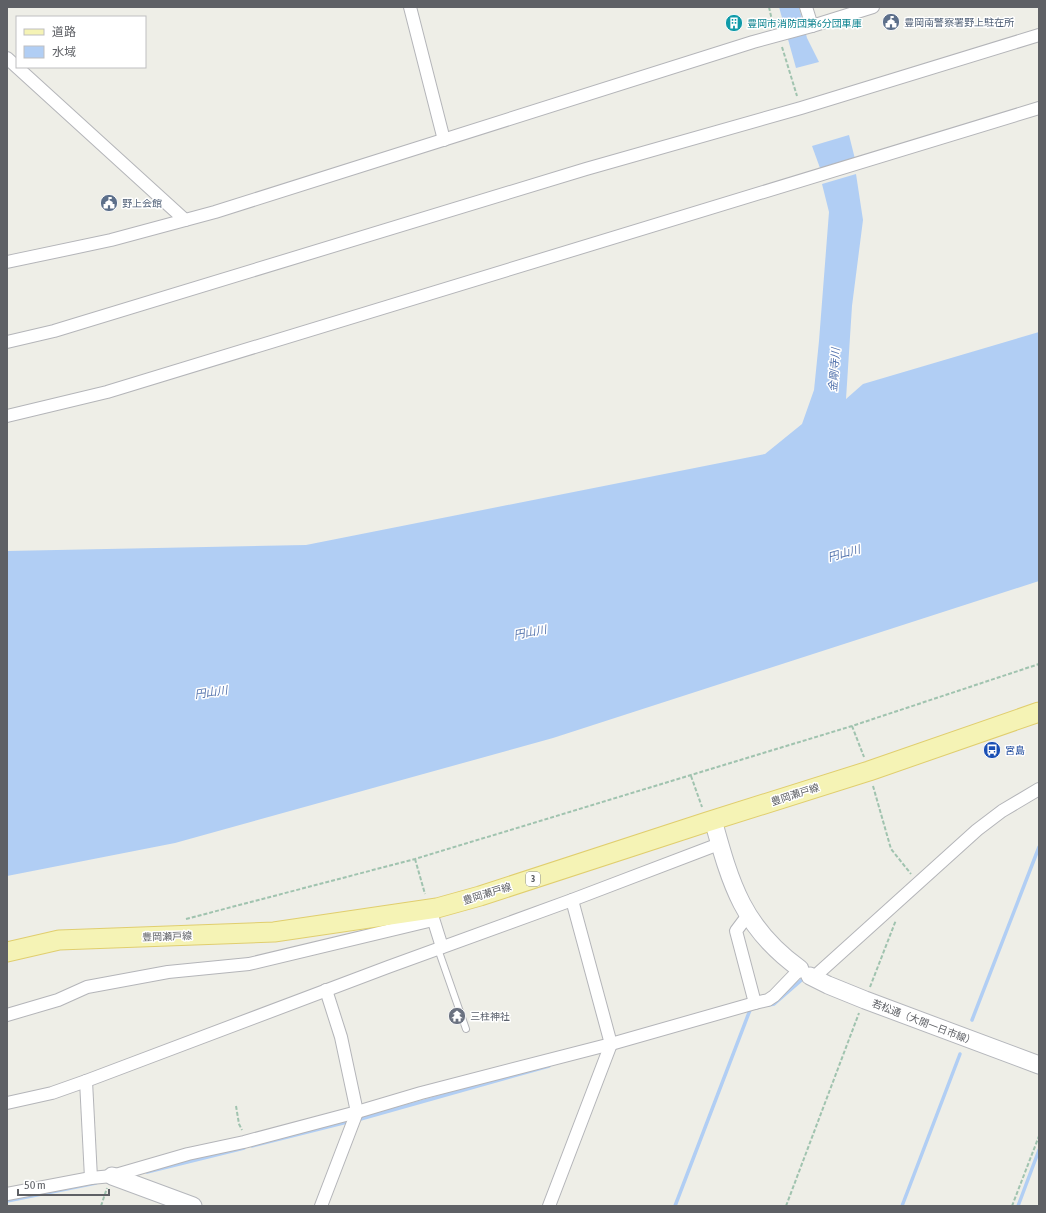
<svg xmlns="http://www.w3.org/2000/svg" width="1046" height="1213" viewBox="0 0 1046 1213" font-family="'Asap Condensed','Noto Sans JP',sans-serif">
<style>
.water{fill:#b1cef4}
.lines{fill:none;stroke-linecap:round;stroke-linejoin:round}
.stream{stroke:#b1cef4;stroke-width:3.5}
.lane-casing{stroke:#b4b5b9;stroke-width:8}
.street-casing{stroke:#b4b5b9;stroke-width:14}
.secondary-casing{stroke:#b5b7bc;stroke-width:19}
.primary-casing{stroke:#e0ce6e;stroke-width:21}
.path{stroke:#a0c3af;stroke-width:2;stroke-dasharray:4 2;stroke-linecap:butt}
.lane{stroke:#fff;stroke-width:6}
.street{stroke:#fff;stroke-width:12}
.secondary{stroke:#fff;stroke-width:17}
.primary{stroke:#f5f3b5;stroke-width:19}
.labels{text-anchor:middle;stroke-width:3;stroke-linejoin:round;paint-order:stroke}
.shield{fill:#fff;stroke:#8e9093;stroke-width:1}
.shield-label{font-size:9px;font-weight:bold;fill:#5e6065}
.service-label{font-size:10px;fill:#4e5e75;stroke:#fff;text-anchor:start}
.culture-label{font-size:10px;fill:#0d838f;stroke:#fff;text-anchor:start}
.transit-label{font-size:10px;fill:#164399;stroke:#fff;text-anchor:start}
.street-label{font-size:10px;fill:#5e6065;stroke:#fff}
.worship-label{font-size:10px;fill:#5b616d;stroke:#fff;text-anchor:start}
.water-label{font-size:11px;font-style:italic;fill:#5373ad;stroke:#fff}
</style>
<rect width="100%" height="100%" fill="#eeeee7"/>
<g class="water">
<path d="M779,7H799L807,38L819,62L796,68Z"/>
<path d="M849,135L855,159L820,168L812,146Z"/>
<path d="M856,174L863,220L852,306L846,399L863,384L1039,332V581L553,738L175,843L7,876V551L306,545L765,454L802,424L814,390L819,341L829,212L822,184Z"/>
</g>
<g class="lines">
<g class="stream">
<path d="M769,1005L774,1004L805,977"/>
<path d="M972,1020L1039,847"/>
<path d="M357,1120L549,1066"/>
<path d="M252,1146L351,1121"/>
<path d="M147,1172L244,1148"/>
<path d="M7,1201L96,1183"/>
<path d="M675,1206L750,1010"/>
<path d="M902,1206L960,1054"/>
<path d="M1018,1206L1039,1150"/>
</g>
<defs>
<path id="lane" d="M438,949L466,1029"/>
<g id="street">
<path d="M410,7L444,140"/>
<path d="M806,7L812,26"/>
<path d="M7,58L185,220"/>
<path d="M7,262L111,240L215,212L753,42L812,26L873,7"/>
<path d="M7,342L54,331L586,169L801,108L1039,35"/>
<path d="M7,416L107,392L1039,108"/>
<path d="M431,912L442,947"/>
<path d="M748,915L736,931L755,1003"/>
<path d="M813,978L977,830L1002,811L1039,789"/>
<path d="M7,1015L58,1000L87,987L168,972L249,964L433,920"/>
<path d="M86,1081L91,1178"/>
<path d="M7,1103L52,1093L86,1081L388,967L572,900L719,844"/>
<path d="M7,1194L91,1178L112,1176L188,1154L244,1142L357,1112L421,1093L611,1044L755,1003L768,1000L774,996L800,969"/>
<path d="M321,1206L357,1112L341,1037L326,990"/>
<path d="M549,1206L611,1044L572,900"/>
</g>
<g id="secondary">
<path d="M713,820C731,885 743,928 800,969"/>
<path d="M810,976L828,985L865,1000L1039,1065"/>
<path d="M112,1176L193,1206"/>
</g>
<path id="primary" d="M7,952L59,940L274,932L437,908L480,896L707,822L869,771L1039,712"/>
</defs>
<use href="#lane" class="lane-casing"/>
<use href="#street" class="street-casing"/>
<use href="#secondary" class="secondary-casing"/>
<use href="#primary" class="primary-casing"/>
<g class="path">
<path d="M769,7L773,25"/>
<path d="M782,47L797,96"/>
<path d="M852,726L864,757"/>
<path d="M691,776L702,807"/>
<path d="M873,786L891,849L911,874"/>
<path d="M415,859L425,894"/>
<path d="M186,919L415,859L852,726L1039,664"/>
<path d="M870,987L896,920"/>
<path d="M236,1106L239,1124L242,1130"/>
<path d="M101,1206L107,1188"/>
<path d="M786,1206L859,1013"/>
<path d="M1012,1206L1039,1136"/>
</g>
<use href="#lane" class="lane"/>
<use href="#street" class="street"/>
<use href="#secondary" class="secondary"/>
<use href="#primary" class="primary"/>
</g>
<defs>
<symbol id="civic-disc" viewBox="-11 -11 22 22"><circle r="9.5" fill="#5c6f8a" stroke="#fff"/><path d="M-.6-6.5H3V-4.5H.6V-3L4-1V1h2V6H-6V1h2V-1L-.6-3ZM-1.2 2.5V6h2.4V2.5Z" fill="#fff"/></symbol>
<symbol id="building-disc" viewBox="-11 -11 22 22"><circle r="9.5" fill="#0f9aa8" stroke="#fff"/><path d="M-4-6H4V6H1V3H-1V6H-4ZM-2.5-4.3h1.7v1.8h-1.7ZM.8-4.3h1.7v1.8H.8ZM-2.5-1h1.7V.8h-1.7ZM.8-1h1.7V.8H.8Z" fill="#fff"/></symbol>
<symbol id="bus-disc" viewBox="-11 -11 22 22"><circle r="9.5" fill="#1a4fb4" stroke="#fff"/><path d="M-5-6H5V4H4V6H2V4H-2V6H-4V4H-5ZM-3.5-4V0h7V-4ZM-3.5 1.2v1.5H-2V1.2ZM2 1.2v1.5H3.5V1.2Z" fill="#fff"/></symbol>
<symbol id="temple-disc" viewBox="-11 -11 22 22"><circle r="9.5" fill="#6b7280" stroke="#fff"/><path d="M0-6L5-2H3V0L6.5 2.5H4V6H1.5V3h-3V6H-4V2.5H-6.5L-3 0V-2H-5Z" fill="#fff"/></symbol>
</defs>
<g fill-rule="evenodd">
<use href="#civic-disc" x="881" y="12" width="20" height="20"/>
<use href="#building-disc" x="724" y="13" width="20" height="20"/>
<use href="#civic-disc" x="99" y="193" width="20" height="20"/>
<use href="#bus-disc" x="982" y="740" width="20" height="20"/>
<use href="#temple-disc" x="447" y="1006" width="20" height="20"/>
</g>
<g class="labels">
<rect class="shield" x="526" y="872" width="14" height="14" rx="3"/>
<g class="shield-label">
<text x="533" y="882">3</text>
</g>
<g class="service-label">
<text x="904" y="26">豊岡南警察署野上駐在所</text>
<text x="122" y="207">野上会館</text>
</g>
<g class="culture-label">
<text x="747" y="27">豊岡市消防団第6分団車庫</text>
</g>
<g class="transit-label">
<text x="1005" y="754">宮島</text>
</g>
<g class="street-label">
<text transform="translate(795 794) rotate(-18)" y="4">豊岡瀬戸線</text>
<text transform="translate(487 893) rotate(-17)" y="4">豊岡瀬戸線</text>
<text transform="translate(167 936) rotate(-2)" y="4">豊岡瀬戸線</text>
<text transform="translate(924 1022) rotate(21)" y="4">若松通（大開一日市線）</text>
</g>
<g class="worship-label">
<text x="470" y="1020">三柱神社</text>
</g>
<g class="water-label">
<text transform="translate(834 370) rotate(-86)" y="4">金剛寺川</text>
<text transform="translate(844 553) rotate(-15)" y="4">円山川</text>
<text transform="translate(530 632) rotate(-11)" y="4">円山川</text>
<text transform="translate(211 692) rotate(-8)" y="4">円山川</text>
</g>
</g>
<rect width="1046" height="1213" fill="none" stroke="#5e6065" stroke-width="16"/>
<rect x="16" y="16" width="130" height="52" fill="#ffffff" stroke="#bfbfc1"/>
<rect x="24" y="29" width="20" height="6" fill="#f5f3b5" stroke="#bfbfc1"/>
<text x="52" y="36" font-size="12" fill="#5e6065">道路</text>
<rect x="24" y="46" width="20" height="12" fill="#b1cef4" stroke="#bfbfc1"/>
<text x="52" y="56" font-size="12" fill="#5e6065">水域</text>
<path d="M18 1189v6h91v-6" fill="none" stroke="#5e6065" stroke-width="2"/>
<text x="24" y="1189" font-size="12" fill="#5e6065" stroke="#ffffff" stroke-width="3" paint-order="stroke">50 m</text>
</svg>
